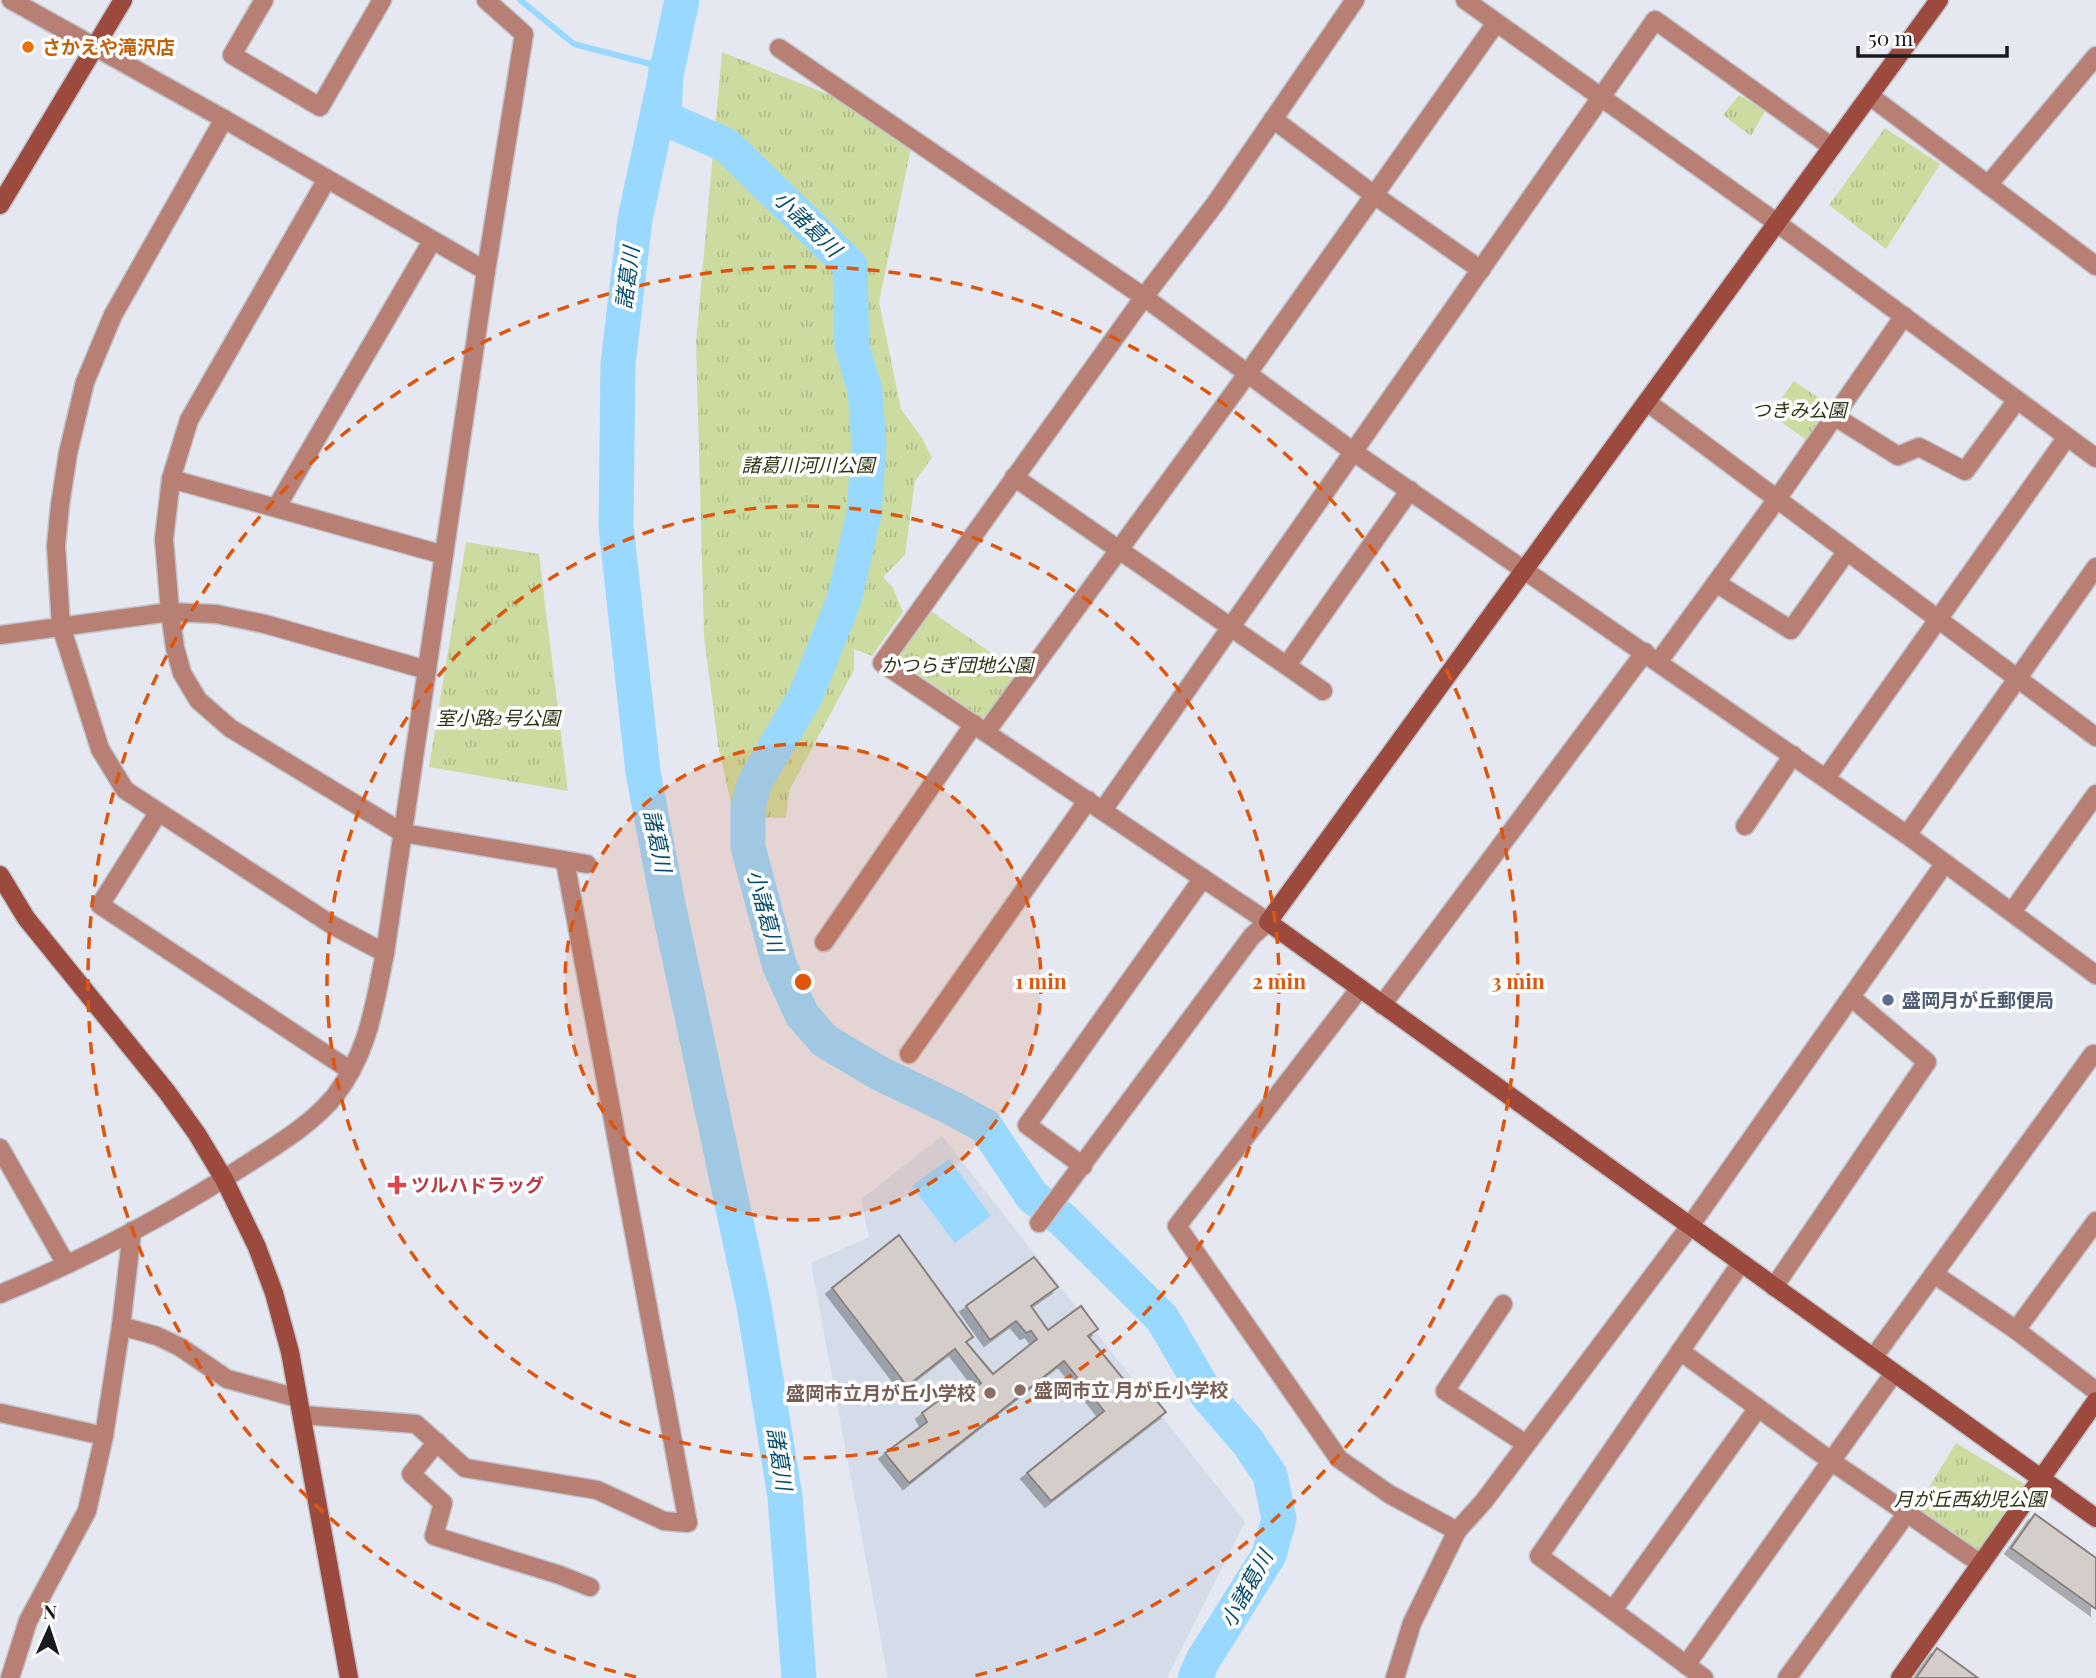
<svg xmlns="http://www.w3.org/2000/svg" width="2096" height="1678" viewBox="0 0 2096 1678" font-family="'Playfair Display','Noto Sans JP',serif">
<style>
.built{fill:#d4dbe9}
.park{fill:url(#park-tufts)}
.water{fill:#99d9ff}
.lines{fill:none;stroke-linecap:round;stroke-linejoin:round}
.stream{stroke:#99d9ff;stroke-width:6}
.river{stroke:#99d9ff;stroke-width:35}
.building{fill:#d5cdc9;stroke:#87807c;stroke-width:2;filter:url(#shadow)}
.street-casing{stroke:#c0c3ca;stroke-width:21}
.secondary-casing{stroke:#c0c3ca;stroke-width:21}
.street{stroke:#b87f74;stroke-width:18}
.secondary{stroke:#9b4a3d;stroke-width:18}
.ring{fill:none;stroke:#de560d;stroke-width:3.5;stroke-dasharray:12 9}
.food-dot{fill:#e8710a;stroke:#fff;stroke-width:2.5}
.service-dot{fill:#5c6f8a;stroke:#fff;stroke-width:2.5}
.health-dot{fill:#e0444e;stroke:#fff;stroke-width:2.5}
.education-dot{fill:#8d6e63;stroke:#fff;stroke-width:2.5}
.labels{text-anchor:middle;stroke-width:7;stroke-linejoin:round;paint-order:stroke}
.food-label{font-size:19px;font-weight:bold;fill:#c56008;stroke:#fff;text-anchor:start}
.park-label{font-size:19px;font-style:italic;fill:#2c3413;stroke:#fff}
.service-label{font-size:19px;font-weight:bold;fill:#4e5e75;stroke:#fff;text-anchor:start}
.health-label{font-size:19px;font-weight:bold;fill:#be3a42;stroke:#fff;text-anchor:start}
.education-label{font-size:19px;font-weight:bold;fill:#785e54;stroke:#fff;text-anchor:start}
.water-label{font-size:21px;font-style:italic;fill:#064c6b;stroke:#fff}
.centre{fill:#de560d;stroke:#fff;stroke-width:3.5}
.ring-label{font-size:21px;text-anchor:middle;font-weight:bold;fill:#de560d;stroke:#fff;stroke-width:7;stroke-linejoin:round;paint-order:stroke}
</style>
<defs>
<pattern id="park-tufts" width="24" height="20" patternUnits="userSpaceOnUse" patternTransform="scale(1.75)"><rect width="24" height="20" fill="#ccdca1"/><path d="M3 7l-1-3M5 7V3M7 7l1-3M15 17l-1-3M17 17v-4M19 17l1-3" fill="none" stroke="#afbc8a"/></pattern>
<filter id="shadow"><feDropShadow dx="-6" dy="6" stdDeviation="0" flood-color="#0004"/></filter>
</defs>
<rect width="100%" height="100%" fill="#e5e8f0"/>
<path class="built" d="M942,1136L1245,1522L1167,1678H888L811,1263L869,1237L861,1199Z"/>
<g class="park">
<path d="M722,52L915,129L879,302L901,409L922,438L932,458L915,481L905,555L883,577L893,588L903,612L872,656L854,649V670L789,791L786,818L734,817L718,745L704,636L696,342Z"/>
<path d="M1739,95L1765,111L1751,136L1723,115Z"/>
<path d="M1885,128L1940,164L1886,249L1829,205Z"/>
<path d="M1794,381L1832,407L1809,442L1770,414Z"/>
<path d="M466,542L539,554L568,791L429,767Z"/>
<path d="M929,610L1019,672L985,720L895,658Z"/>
<path d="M1956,1443L2026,1485L1980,1556L1914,1512Z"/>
</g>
<path class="water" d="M949,1159L991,1216L955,1243L912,1186Z"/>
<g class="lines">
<path class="stream" d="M520,0L574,44L666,68"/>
<g class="river">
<path d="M682,0L635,219L618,364L616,526L643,772L668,904L754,1306L785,1497L799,1678"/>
<path d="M666,68L664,118L726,145L850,265L852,347L865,390L869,445L864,514L844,600L806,695L755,782L748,806V847L779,964L802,1015L825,1041L879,1073L950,1107L985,1126L1032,1196L1062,1219L1162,1318L1207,1395L1247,1441L1270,1475L1279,1519L1269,1555L1203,1660L1195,1678"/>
</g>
</g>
<g class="building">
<path d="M899,1235L973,1337L966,1342L993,1374L1037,1339L1031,1331L1026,1333L1016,1321L990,1340L966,1306L1034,1257L1058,1287L1031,1306L1048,1330L1081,1306L1098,1329L1088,1336L1133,1391L1143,1384L1166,1412L1051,1501L1027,1473L1104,1411L1064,1361L909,1483L885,1453L927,1422L922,1413L958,1386L966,1395L981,1383L955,1349L907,1386L832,1288Z"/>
<path d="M2035,1514L2096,1558V1609L2011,1548Z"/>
<path d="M1937,1648L1978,1678H1916Z"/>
</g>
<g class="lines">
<defs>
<g id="street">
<path d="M11,0L224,119L486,271"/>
<path d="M264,0L232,55L320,107L382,0"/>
<path d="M1465,0L1777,223L2096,458"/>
<path d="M779,48L1144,297L1355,453L1907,835L2096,975"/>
<path d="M1870,96L2096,266"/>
<path d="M224,119L113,315L85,382L68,453L60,505L56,546L61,626L100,749L125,790L332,925L385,953"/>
<path d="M1273,119L1374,195L1481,270"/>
<path d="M327,179L189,420L171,479L164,539L170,612L175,648L182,673L198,700L230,728L403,833L587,864"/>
<path d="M1988,185L2096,56"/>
<path d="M432,241L276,508L444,555"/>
<path d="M1647,402L2096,737"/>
<path d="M1834,416L1898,456L1919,447L1965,471L2017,400"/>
<path d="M1014,477L1323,691"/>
<path d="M171,479L276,508"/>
<path d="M1716,583L1791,630L1847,551"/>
<path d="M0,635L170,612L216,614L265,624L427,670"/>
<path d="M1659,661L1777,499L1904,316"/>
<path d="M1287,665L1410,490"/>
<path d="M986,732L1248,373L1496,23"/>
<path d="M1826,778L2067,437"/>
<path d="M1103,810L1655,20L1832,147"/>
<path d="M158,813L100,905L351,1071"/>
<path d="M1745,826L1793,755"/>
<path d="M1907,835L2096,567"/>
<path d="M2012,912L2096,794"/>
<path d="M824,942L974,724"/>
<path d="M1360,988L1177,1226L1339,1459L1389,1494L1457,1531"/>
<path d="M1382,1005L1645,652"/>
<path d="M909,1054L1088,800"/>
<path d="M0,1148L66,1264"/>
<path d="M1083,1166L1027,1125L1203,878"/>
<path d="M2096,1221L2016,1330L2096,1391"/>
<path d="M1039,1223L1252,936L1268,922L882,663L1144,297L1215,204L1355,0"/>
<path d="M1934,1274L2016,1330"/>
<path d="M1774,1287L1927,1062L1852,998"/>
<path d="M0,1294C88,1258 175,1211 255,1159C283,1141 312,1123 334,1097C369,1052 374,1006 385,953L486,271L524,34L486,0"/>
<path d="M1503,1304L1445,1391L1526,1444"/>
<path d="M121,1326L157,1336L180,1347L227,1379L298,1398"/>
<path d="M1680,1351L1831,1461L1981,1564"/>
<path d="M1873,1358L2093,1054L2096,1056"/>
<path d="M1,1413L104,1436"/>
<path d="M303,1415L416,1424L465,1468L597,1490L664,1521L688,1523L565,861"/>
<path d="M437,1442L411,1474L443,1503L434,1536L560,1575L590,1587"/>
<path d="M1613,1610L1758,1408"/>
<path d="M1686,1665L1894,1373"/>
<path d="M10,1678L28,1621L87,1511L104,1436L121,1326L132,1231"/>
<path d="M1395,1678L1412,1623L1457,1531L1484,1501L1690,1226L1945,863"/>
<path d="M1704,1678L1539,1556L1741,1263"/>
<path d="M1787,1678L1907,1513"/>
</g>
<g id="secondary">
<path d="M1939,0L1268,922L2096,1518"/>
<path d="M0,205L123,0"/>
<path d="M0,875L26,918L167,1092L197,1134L224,1179L257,1247L274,1293L290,1352L349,1678"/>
<path d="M1900,1678L2096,1401"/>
</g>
</defs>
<use href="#street" class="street-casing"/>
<use href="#secondary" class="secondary-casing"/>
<use href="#street" class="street"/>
<use href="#secondary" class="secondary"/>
</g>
<circle cx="803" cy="982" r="238" fill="#de560d" fill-opacity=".12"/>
<g class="ring">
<circle cx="803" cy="982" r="238"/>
<circle cx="803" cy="982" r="476"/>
<path d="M636 1677A715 715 0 1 1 970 1677"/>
</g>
<circle class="food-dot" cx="28" cy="47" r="7"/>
<circle class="service-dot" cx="1888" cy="1000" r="7"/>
<path class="health-dot" d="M393.5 1174.5h7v7h7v7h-7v7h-7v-7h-7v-7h7z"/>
<g class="education-dot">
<circle cx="1020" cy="1390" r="7"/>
<circle cx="990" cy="1393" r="7"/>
</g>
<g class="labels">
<g class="food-label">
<text x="42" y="54">さかえや滝沢店</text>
</g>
<g class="park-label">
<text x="1799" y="417">つきみ公園</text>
<text x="808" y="472">諸葛川河川公園</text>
<text x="957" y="672">かつらぎ団地公園</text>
<text x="498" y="725">室小路2号公園</text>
<text x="1970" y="1506">月が丘西幼児公園</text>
</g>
<g class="service-label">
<text x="1902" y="1007">盛岡月が丘郵便局</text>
</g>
<g class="health-label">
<text x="411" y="1192">ツルハドラッグ</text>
</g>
<g class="education-label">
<text x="1034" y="1397">盛岡市立 月が丘小学校</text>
<text x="976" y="1400" text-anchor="end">盛岡市立月が丘小学校</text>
</g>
<g class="water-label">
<text transform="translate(807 224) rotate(44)" y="7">小諸葛川</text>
<text transform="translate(628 278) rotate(-83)" y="7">諸葛川</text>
<text transform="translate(657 841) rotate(78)" y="7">諸葛川</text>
<text transform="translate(765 911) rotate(75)" y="7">小諸葛川</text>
<text transform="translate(779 1459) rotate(81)" y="7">諸葛川</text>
<text transform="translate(1247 1589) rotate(-61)" y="7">小諸葛川</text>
</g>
</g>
<circle cx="803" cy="982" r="10" class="centre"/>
<g class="ring-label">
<text x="1041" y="989">1 min</text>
<text x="1279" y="989">2 min</text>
<text x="1518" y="989">3 min</text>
</g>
<g transform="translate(49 1629) rotate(3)" stroke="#ffffff" stroke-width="5" paint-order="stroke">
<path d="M0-5L12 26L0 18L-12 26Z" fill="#1a1b1e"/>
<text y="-10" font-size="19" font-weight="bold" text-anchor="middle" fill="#1a1b1e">N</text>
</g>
<path d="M1858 46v10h149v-10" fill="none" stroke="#1a1b1e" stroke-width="3.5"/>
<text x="1868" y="46" font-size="21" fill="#1a1b1e" stroke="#ffffff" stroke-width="5" paint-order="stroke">50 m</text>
</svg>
